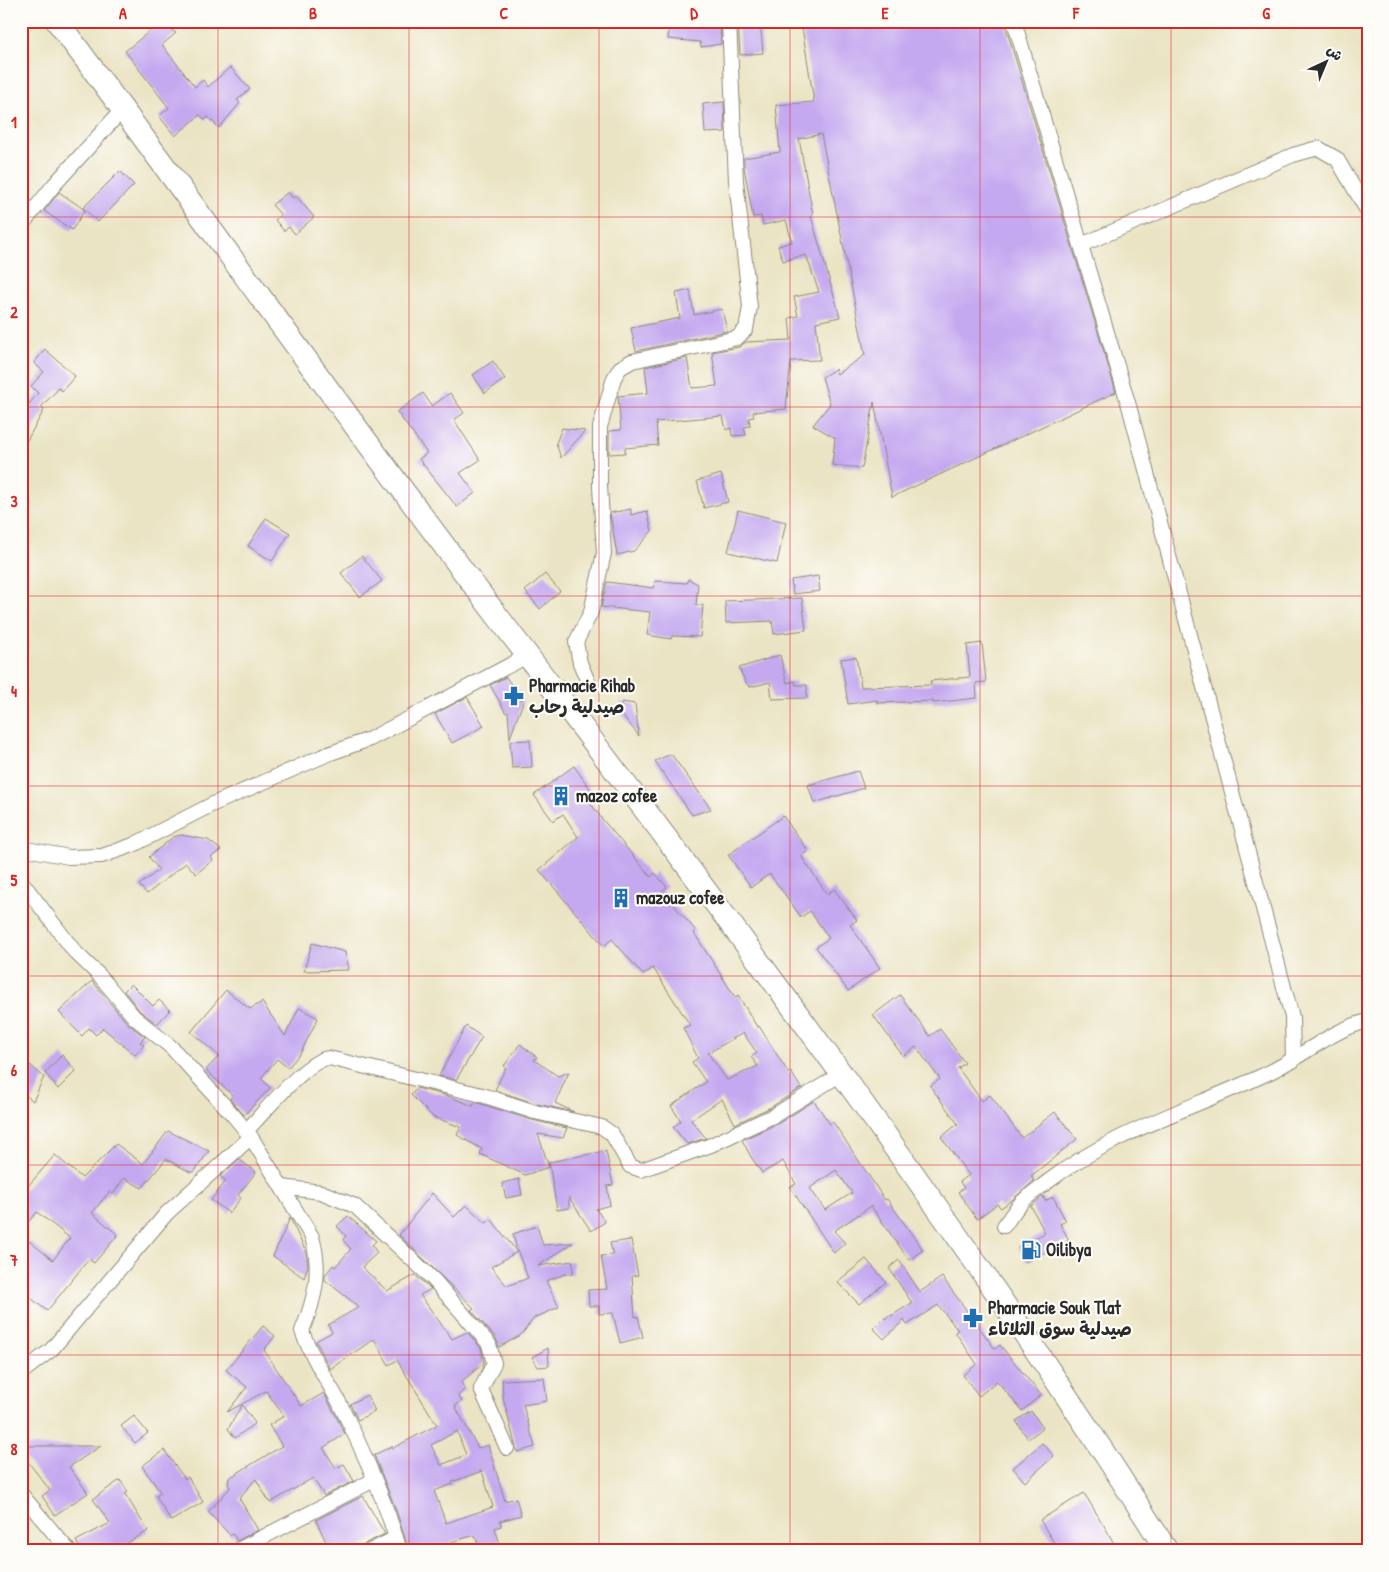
<svg xmlns="http://www.w3.org/2000/svg" width="1389" height="1572" viewBox="0 0 1389 1572" font-family="'Patrick Hand','Playpen Sans Arabic',sans-serif">
<style>
.building{fill:#c5a9f0;fill-rule:evenodd}
.lines{fill:none;stroke-linecap:round;stroke-linejoin:round}
.minor-casing{stroke:#8b8878;stroke-width:16}
.primary-casing{stroke:#8b8878;stroke-width:24}
.minor{stroke:#fff;stroke-width:14}
.primary{stroke:#fff;stroke-width:22}
.grid{fill:none;stroke:#d62828;stroke-width:1;stroke-opacity:0.55}
.labels{text-anchor:middle;stroke-width:4.5;stroke-linejoin:round;paint-order:stroke}
.poi-label{font-size:18px;font-weight:bold;fill:#2b2b2b;stroke:#fdfcf7;text-anchor:start}
.neatline{fill:none;stroke:#d62828;stroke-width:2}
.grid-label{font-size:16px;text-anchor:middle;font-weight:bold;fill:#d62828}
</style>
<rect width="100%" height="100%" fill="#fdfcf7"/>
<filter id="ink" filterUnits="userSpaceOnUse"><feTurbulence type="fractalNoise" baseFrequency=".02" numOctaves="2"/><feDisplacementMap in="SourceGraphic" scale="10" xChannelSelector="R" yChannelSelector="G"/><feConvolveMatrix kernelMatrix="1 2 1 2 8 2 1 2 1" color-interpolation-filters="sRGB"/></filter>
<filter id="wash" filterUnits="userSpaceOnUse"><feTurbulence type="fractalNoise" baseFrequency=".0096" numOctaves="4" result="noise"/><feDisplacementMap in="SourceGraphic" scale="20" xChannelSelector="R" yChannelSelector="G"/><feGaussianBlur stdDeviation="1.12" result="paint"/><feColorMatrix in="noise" values="0 0 0 0 0 0 0 0 0 0 0 0 0 0 0 0 0 1.4 0 .05"/><feComposite in="paint" operator="in"/></filter>
<g filter="url(#wash)">
<rect width="100%" height="100%" fill="#ebe4c4"/>
<g id="blocks">
<g class="building">
<path d="M670,21H691L690,25L720,22L721,44L701,47L700,42L668,39Z"/>
<path d="M738,21H760L763,53L740,55Z"/>
<path d="M801,21H1004L1116,392L892,497L874,402L862,468L832,465L835,438L813,425L830,404L822,377L835,369L837,374L865,355L821,134L799,139L813,215L811,216L840,317L816,322L820,360L791,361L786,409L753,412L754,417L749,418L750,426L744,427L746,435L732,436L731,428L726,430L723,416L656,422L658,445L625,448V453L609,454V431L621,430L618,396L648,393L645,367L687,358L692,388L717,386L712,352L739,347L746,342L791,340L789,318L798,316L794,297L819,292L806,255L783,261L778,246L792,242L786,220L763,225L761,216L753,217L744,167V158L780,152L776,105L814,102Z"/>
<path d="M161,22L176,33L162,45L195,87L203,80L208,87L230,67L250,89L237,100L240,103L219,128L208,117L205,120L200,115L175,136L159,116L169,108L125,51Z"/>
<path d="M724,102L725,132L705,133L703,104Z"/>
<path d="M120,171L134,185L98,222L83,208Z"/>
<path d="M59,192L85,210L72,230L44,211Z"/>
<path d="M288,192L293,198L296,196L314,217L295,234L289,227L284,231L275,220L281,215L272,205Z"/>
<path d="M690,290L694,315L722,309L727,331L636,351L631,328L680,318L676,293Z"/>
<path d="M45,349L75,376L62,391L59,388L41,407L44,410L21,451V414L38,393L31,386L44,372L34,363Z"/>
<path d="M493,361L505,379L485,393L473,375Z"/>
<path d="M423,393L432,406L450,393L464,413L454,420L480,460L460,473L475,493L457,507L419,459L427,453L397,412Z"/>
<path d="M562,428L585,431L561,458L556,443Z"/>
<path d="M721,474L728,502L704,508L697,481Z"/>
<path d="M631,509V515L647,511L652,531L634,551L617,555L610,513Z"/>
<path d="M738,510L786,522L777,563L728,552Z"/>
<path d="M266,518L290,533L272,561L248,546Z"/>
<path d="M362,556L382,581L360,597L341,573Z"/>
<path d="M545,574L560,591L540,609L525,591Z"/>
<path d="M818,576L820,591L793,594L791,580Z"/>
<path d="M688,579L698,584L696,605H703L700,637L672,636L671,639L647,635L650,612L601,607L607,582L654,588L655,581L687,583Z"/>
<path d="M802,598L806,630L774,634L772,621L726,623L725,601Z"/>
<path d="M982,643L986,682L976,683L977,698L933,703V701L877,703V700L848,704L841,659L856,657L861,687L931,685L930,681L970,677L967,645Z"/>
<path d="M780,655L787,683L795,681L796,685H807V698L772,699L770,682L750,687L746,683L739,668Z"/>
<path d="M506,677L523,702L510,738L508,712L506,713L490,685Z"/>
<path d="M467,697L484,726L452,743L435,714Z"/>
<path d="M622,702L635,704L639,736L619,711Z"/>
<path d="M530,740L532,767L512,768L510,741Z"/>
<path d="M671,754L711,809L692,815L655,761Z"/>
<path d="M574,766L591,790L586,797L602,819L651,877L655,873L667,887L662,891L696,931L694,933L735,997L738,995L757,1027L759,1026L789,1074L791,1072L801,1088L771,1107L735,1124L722,1099L691,1120L706,1138L687,1144L673,1127L681,1121L671,1106L706,1082L692,1062L698,1058L683,1028L690,1025L653,968L643,975L612,939L604,946L539,870L578,837L563,814L553,821L534,795ZM743,1033L757,1053L751,1057L758,1066L727,1080L708,1053Z"/>
<path d="M858,771L864,788L814,803L808,785Z"/>
<path d="M783,816L808,851L801,856L827,894L834,889L857,920L850,925L880,968L848,991L816,947L829,938L810,911L801,917L770,874L751,887L728,855Z"/>
<path d="M181,835L208,840L221,850L211,857L213,860L196,874L186,863L147,894L139,885L159,870L149,857L173,837Z"/>
<path d="M312,943L345,952L349,970L304,971Z"/>
<path d="M92,981L127,1023L145,1037L140,1042L144,1045L135,1055L103,1028L96,1035L89,1028L82,1036L59,1012Z"/>
<path d="M131,984L153,1006L159,1000L170,1010L157,1024L140,1011L124,991Z"/>
<path d="M226,990L250,1009L262,1002L285,1036L299,1008L318,1018L301,1052L288,1068L277,1059L261,1078L270,1088L244,1115L230,1099L233,1096L206,1070L219,1056L191,1032Z"/>
<path d="M900,995L930,1036L940,1029L965,1063L958,1068L982,1101L990,1095L1022,1138L1055,1112L1077,1139L1031,1176L1034,1181L1012,1200L1001,1208L997,1204L977,1219L958,1192L964,1188L960,1182L969,1175L941,1137L958,1124L930,1086L940,1079L916,1047L903,1056L873,1015Z"/>
<path d="M466,1026L482,1037L456,1080L439,1076Z"/>
<path d="M520,1044L537,1057L534,1060L558,1076L569,1072L555,1103L574,1112L537,1104L495,1090L506,1067L504,1066Z"/>
<path d="M62,1055L76,1071L58,1089L45,1073Z"/>
<path d="M21,1057L44,1077L33,1101L21,1091Z"/>
<path d="M417,1088L448,1096L473,1106L475,1102L532,1120L567,1128L563,1138L538,1134L549,1167L525,1175L480,1154L482,1149L457,1135L461,1127L433,1117L411,1095Z"/>
<path d="M814,1101L830,1124L833,1122L885,1200L887,1199L923,1250L909,1260L871,1206L834,1231L845,1243L834,1253L790,1187L796,1184L783,1161L762,1173L751,1157L742,1140L779,1123ZM836,1170L852,1193L825,1210L810,1188Z"/>
<path d="M168,1131L209,1151L194,1172H190L166,1159L142,1188L124,1178L113,1194L110,1191L92,1213L118,1235L94,1263L89,1259L47,1311L21,1290V1250L29,1241L53,1260L70,1238L37,1212L21,1230V1194L55,1155L82,1178L116,1144L143,1164Z"/>
<path d="M606,1151L613,1185L607,1186L610,1205L596,1209L605,1222L591,1231L569,1197V1208L557,1210L549,1162Z"/>
<path d="M239,1159L256,1172L238,1195L241,1198L229,1213L211,1200L226,1181L220,1176Z"/>
<path d="M519,1179L522,1195L506,1198L502,1183Z"/>
<path d="M432,1193L454,1217L466,1205L486,1223L491,1219L517,1252L491,1267L507,1286L528,1278L517,1250L513,1234L537,1226L543,1245L573,1243L538,1266L573,1261V1274H565L546,1281L559,1307L534,1318L521,1335L499,1347L496,1338L471,1310L474,1308L399,1235Z"/>
<path d="M1043,1196L1045,1201L1053,1197L1066,1221L1060,1224L1069,1240L1026,1262L1018,1246L1045,1233L1031,1206Z"/>
<path d="M348,1216L376,1241L372,1245L377,1253L362,1267L387,1291L415,1275L431,1289L420,1295L452,1339L467,1332L481,1348L484,1363L461,1382L465,1389L458,1396L462,1401L455,1406L478,1448L488,1445L505,1501L516,1498L521,1515L500,1521L501,1526L495,1528L502,1551H480L475,1535L421,1551H409L396,1510L374,1455L392,1446L393,1448L437,1425L397,1360L389,1365L374,1339L330,1369L316,1341L332,1332L328,1325L359,1307L325,1280V1275L333,1265L335,1267L351,1249L343,1240L346,1236L337,1226ZM457,1431L466,1455L441,1465L431,1445ZM482,1471L493,1507L446,1523L434,1491L453,1484L452,1482Z"/>
<path d="M290,1218L306,1252L308,1265L304,1278L273,1256Z"/>
<path d="M631,1240L638,1275L632,1276L635,1317L638,1316L643,1337L620,1343L613,1313L599,1314V1306H589L588,1290L607,1289L601,1256L613,1255L610,1243Z"/>
<path d="M866,1259L886,1282L859,1304L837,1282Z"/>
<path d="M899,1260L920,1292L942,1277L995,1349L1000,1345L1041,1395L1022,1411L997,1381L979,1396L963,1375L977,1364L955,1332L958,1330L938,1305L907,1325L904,1320L884,1339L873,1328L884,1317L885,1319L889,1315L891,1316L912,1303L889,1268Z"/>
<path d="M263,1326L275,1336L264,1350L301,1406L324,1393L345,1434L323,1448L336,1468L344,1464L354,1481L324,1496L313,1478L270,1503L256,1479L239,1498L258,1530L237,1541L233,1534L230,1535L208,1512L230,1488L228,1484L229,1478L282,1446L269,1425L284,1416L266,1391L227,1412L247,1387L226,1370Z"/>
<path d="M548,1348L549,1366L538,1367L532,1357Z"/>
<path d="M544,1378L547,1401L523,1405L535,1447L517,1452L503,1397L502,1380Z"/>
<path d="M367,1395L375,1411L358,1420L350,1404Z"/>
<path d="M242,1405L255,1423L235,1438L228,1429Z"/>
<path d="M1031,1411L1043,1428L1028,1439L1016,1421Z"/>
<path d="M134,1416L148,1433L135,1443L121,1426Z"/>
<path d="M1042,1443L1054,1456L1025,1482L1013,1468Z"/>
<path d="M21,1446H101L69,1467L88,1493L55,1515L42,1496L50,1490L21,1453Z"/>
<path d="M164,1450L185,1479L188,1477L203,1502L171,1521L156,1496L161,1493L142,1466Z"/>
<path d="M120,1480L128,1492L125,1494L148,1531L114,1551H81L76,1541L110,1523L93,1499Z"/>
<path d="M1084,1493L1106,1529L1118,1551H1059L1040,1520Z"/>
<path d="M363,1496L385,1534L366,1543L359,1551H330L316,1520Z"/>
</g>
</g>
</g>
<g filter="url(#ink)">
<use href="#blocks" fill-opacity="0" stroke="#8b8878" stroke-width="1"/>
<g class="lines">
<defs>
<g id="minor">
<path d="M1014,21L1129,406L1292,1017L1293,1061"/>
<path d="M21,226L54,185L123,109"/>
<path d="M1081,245L1293,155L1318,148L1337,159L1368,212"/>
<path d="M589,684L580,663L576,642L591,612L604,553L600,486V427L614,378L620,368L632,361L737,338L746,329L750,307L736,181L729,21"/>
<path d="M21,848L69,857L102,856L133,845L211,805L328,754L370,739L529,655"/>
<path d="M21,881L75,952L100,976L134,1017L171,1047L233,1115L251,1137L312,1237C322,1271 315,1299 302,1331C311,1357 326,1378 339,1402C363,1450 385,1499 400,1551"/>
<path d="M246,1131C263,1114 307,1059 329,1058L482,1095L535,1112L602,1127L612,1134L630,1166L641,1170L711,1145L775,1115L841,1074"/>
<path d="M282,1187L321,1192L355,1206L434,1280L489,1344L494,1363L481,1389L507,1448"/>
<path d="M1004,1226C1010,1218 1015,1209 1022,1202C1029,1195 1038,1189 1046,1183C1113,1131 1195,1108 1270,1072C1303,1056 1333,1029 1368,1021"/>
<path d="M21,1373L51,1350L167,1213L251,1137"/>
<path d="M21,1494L69,1551"/>
<path d="M236,1551L374,1480"/>
<path d="M370,1551L396,1538"/>
</g>
<path id="primary" d="M57,21C205,219 348,420 498,617C731,921 963,1227 1167,1551"/>
</defs>
<use href="#minor" class="minor-casing"/>
<use href="#primary" class="primary-casing"/>
<use href="#minor" class="minor"/>
<use href="#primary" class="primary"/>
</g>
</g>
<path class="grid" d="M218,21V1551M409,21V1551M599,21V1551M790,21V1551M980,21V1551M1171,21V1551M21,217H1368M21,407H1368M21,596H1368M21,786H1368M21,976H1368M21,1165H1368M21,1355H1368"/>
<defs>
<symbol id="pharmacy-bare" viewBox="-9 -9 18 18"><path d="M-2-6h4v4h4v4h-4v4h-4v-4h-4v-4h4Z" fill="#1f6fb2" stroke="#fdfcf7" stroke-width="2.5" paint-order="stroke"/></symbol>
<symbol id="building-bare" viewBox="-9 -9 18 18"><path d="M-4-6H4V6H1V3H-1V6H-4ZM-2.5-4.3h1.7v1.8h-1.7ZM.8-4.3h1.7v1.8H.8ZM-2.5-1h1.7V.8h-1.7ZM.8-1h1.7V.8H.8Z" fill="#1f6fb2" stroke="#fdfcf7" stroke-width="2.5" paint-order="stroke"/></symbol>
<symbol id="fuel-bare" viewBox="-9 -9 18 18"><path d="M-5.5-6h7V0h2V4h1.3V-2.5L3-4.5l.8-.8L6-3V5H2.5V1h-1V6h-7ZM-4.2-4.7v3.2H.2V-4.7Z" fill="#1f6fb2" stroke="#fdfcf7" stroke-width="2.5" paint-order="stroke"/></symbol>
</defs>
<g fill-rule="evenodd">
<use href="#pharmacy-bare" x="500" y="682" width="28" height="28"/>
<use href="#building-bare" x="547" y="782" width="28" height="28"/>
<use href="#building-bare" x="607" y="884" width="28" height="28"/>
<use href="#fuel-bare" x="1017" y="1236" width="28" height="28"/>
<use href="#pharmacy-bare" x="959" y="1304" width="28" height="28"/>
</g>
<g class="labels">
<g class="poi-label">
<text x="529" y="692">Pharmacie Rihab<tspan x="529" dy="21">صيدلية رحاب</tspan></text>
<text x="576" y="802">mazoz cofee</text>
<text x="636" y="904">mazouz cofee</text>
<text x="1046" y="1256">Oilibya</text>
<text x="988" y="1314">Pharmacie Souk Tlat<tspan x="988" dy="21">صيدلية سوق الثلاثاء</tspan></text>
</g>
</g>
<rect width="1389" height="1572" fill="none" stroke="#fdfcf7" stroke-width="55"/>
<g transform="translate(1326 62) rotate(44)" stroke="#fdfcf7" stroke-width="4" paint-order="stroke">
<path d="M0-4L9 19L0 12L-9 19Z" fill="#2b2b2b"/>
<text y="-8" font-size="14" font-weight="bold" text-anchor="middle" fill="#2b2b2b">ش</text>
</g>
<rect x="28" y="28" width="1334" height="1516" class="neatline"/>
<g class="grid-label">
<text x="123" y="19">A</text>
<text x="313" y="19">B</text>
<text x="504" y="19">C</text>
<text x="694" y="19">D</text>
<text x="885" y="19">E</text>
<text x="1076" y="19">F</text>
<text x="1266" y="19">G</text>
<text x="14" y="128">1</text>
<text x="14" y="318">2</text>
<text x="14" y="507">3</text>
<text x="14" y="697">4</text>
<text x="14" y="886">5</text>
<text x="14" y="1076">6</text>
<text x="14" y="1266">7</text>
<text x="14" y="1455">8</text>
</g>
</svg>
